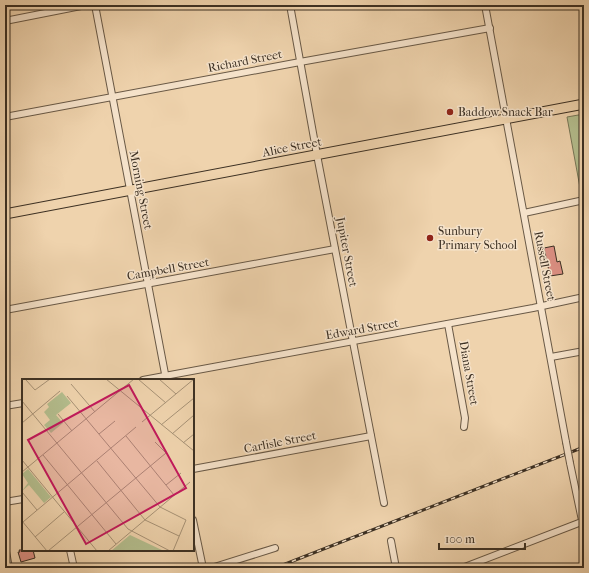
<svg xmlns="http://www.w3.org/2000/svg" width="589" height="573" viewBox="0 0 589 573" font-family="'IM FELL French Canon',serif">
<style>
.green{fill:#b4be8e;stroke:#787758}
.building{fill:#da8e81;stroke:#3c3023}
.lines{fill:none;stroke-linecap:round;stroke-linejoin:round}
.minor-casing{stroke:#695946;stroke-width:8}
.primary-casing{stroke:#3c3023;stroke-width:11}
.minor{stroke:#f5e2ca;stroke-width:6}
.primary{stroke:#efd3ad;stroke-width:9}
.rail-casing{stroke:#3c3023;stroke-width:3}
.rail{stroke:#f5e2ca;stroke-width:1.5;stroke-dasharray:4.5;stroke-linecap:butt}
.minor-bridge-casing{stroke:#695946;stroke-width:8;stroke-linecap:butt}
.minor-bridge{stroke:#f5e2ca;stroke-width:6}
.poi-dot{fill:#8f2418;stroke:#f5e2ca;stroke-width:1.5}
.labels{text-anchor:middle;stroke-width:3;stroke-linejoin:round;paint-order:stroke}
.street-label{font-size:12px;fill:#3c3023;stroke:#f5e2ca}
.poi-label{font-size:12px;fill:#3c3023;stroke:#f5e2ca;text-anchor:start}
.inset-road{fill:none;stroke:#a79276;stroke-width:1}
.view{fill:#c2185b;fill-opacity:0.15;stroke:#c2185b;stroke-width:2}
.inset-edge{fill:none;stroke:#3c3023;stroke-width:2}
</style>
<rect width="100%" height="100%" fill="#efd3ad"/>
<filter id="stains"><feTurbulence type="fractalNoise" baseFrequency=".005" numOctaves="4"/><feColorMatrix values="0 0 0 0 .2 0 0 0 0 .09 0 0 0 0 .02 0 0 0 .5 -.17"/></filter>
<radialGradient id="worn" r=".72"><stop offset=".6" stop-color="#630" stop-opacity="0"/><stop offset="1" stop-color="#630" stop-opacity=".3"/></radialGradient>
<path class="green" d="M584,114V193H581L567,117Z"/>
<g class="building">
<path d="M554,246L557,262L560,261L563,274L550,276L544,248Z"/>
<path d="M19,550H33L35,558L21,562L18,552H20Z"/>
</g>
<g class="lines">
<defs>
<g id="minor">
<path d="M95,5L166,379"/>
<path d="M290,5L317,155L384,503"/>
<path d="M485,5L566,442"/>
<path d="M5,21L86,5"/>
<path d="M5,117L300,62L490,28"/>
<path d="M524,213L584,200"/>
<path d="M5,310L335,249"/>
<path d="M448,324L465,418L464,427"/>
<path d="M551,357L584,351"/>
<path d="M143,380L533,308L584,297"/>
<path d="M5,406L23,403"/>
<path d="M570,463L584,530"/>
<path d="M193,469L371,436"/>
<path d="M5,502L23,499"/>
<path d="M193,520L203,568"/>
<path d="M391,541L396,568"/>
<path d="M5,546L9,568"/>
<path d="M70,550L74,568"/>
<path d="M211,568L275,548"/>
<path d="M462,568L584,521"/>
</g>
<path id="primary" d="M5,214L584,104"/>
</defs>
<use href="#minor" class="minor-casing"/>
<use href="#primary" class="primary-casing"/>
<use href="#minor" class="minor"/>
<use href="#primary" class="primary"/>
<defs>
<path id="rail" d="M275,568L584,447"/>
</defs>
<use href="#rail" class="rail-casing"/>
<use href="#rail" class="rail"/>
<defs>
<path id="minor-bridge" d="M566,442L570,463"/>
</defs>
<use href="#minor-bridge" class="minor-bridge-casing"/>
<use href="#minor-bridge" class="minor-bridge"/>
</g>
<g class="poi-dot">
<circle cx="450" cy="112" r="4"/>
<circle cx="430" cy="238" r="4"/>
</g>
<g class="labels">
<g class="street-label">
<text transform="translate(245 61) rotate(-11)" y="4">Richard Street</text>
<text transform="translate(292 147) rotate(-11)" y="4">Alice Street</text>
<text transform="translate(141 190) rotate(79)" y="4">Morning Street</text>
<text transform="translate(347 252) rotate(79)" y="4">Jupiter Street</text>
<text transform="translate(545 266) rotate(79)" y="4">Russell Street</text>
<text transform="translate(168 269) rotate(-10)" y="4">Campbell Street</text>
<text transform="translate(362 329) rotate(-10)" y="4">Edward Street</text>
<text transform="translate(469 373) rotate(80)" y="4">Diana Street</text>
<text transform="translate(280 442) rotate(-11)" y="4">Carlisle Street</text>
</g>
<g class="poi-label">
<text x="458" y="116">Baddow Snack Bar</text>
<text x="438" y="235">Sunbury<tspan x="438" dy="14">Primary School</tspan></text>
</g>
</g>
<g transform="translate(22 379)">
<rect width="172" height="172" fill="#efd3ad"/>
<path d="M40,13L49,24L34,36L41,44L29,54L22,46L28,41L22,33L27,28L25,25ZM6,90L29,118L22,124L7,106L0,112L6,104L0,95ZM108,156L142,172H89Z" fill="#b4be8e"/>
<path class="inset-road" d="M84,0L172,72M116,0L144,24M137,0L154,15M4,1L13,11L28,0M49,5L73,33M45,17L138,128L164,141L151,172M0,22L106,150L148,172M36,35L50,52M120,43L172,0M0,44L38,12M139,46L172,19M77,55L93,42M150,55L172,36M104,57L152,116M161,64L172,55M21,76L94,165M0,81L75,172M75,82L123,141L157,157M0,93L112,0M144,106L159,94M0,113L15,131M0,142L25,172M1,143L114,48M13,158L42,133M26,172L144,74L133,63M86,172L168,103"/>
<path class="view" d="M107,6L164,109L64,165L6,61Z"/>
<rect width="172" height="172" class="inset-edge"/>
</g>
<rect width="589" height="573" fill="none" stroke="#efd3ad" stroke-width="20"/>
<rect x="6" y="6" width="577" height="561" fill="none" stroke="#3c3023" stroke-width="2"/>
<rect x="10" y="10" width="569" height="553" fill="none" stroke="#3c3023"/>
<path d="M439 543v6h86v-6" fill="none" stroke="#3c3023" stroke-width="2"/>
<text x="445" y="543" font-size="12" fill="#3c3023" stroke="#f5e2ca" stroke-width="3" paint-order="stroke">100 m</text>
<rect width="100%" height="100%" filter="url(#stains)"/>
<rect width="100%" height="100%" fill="url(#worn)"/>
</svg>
